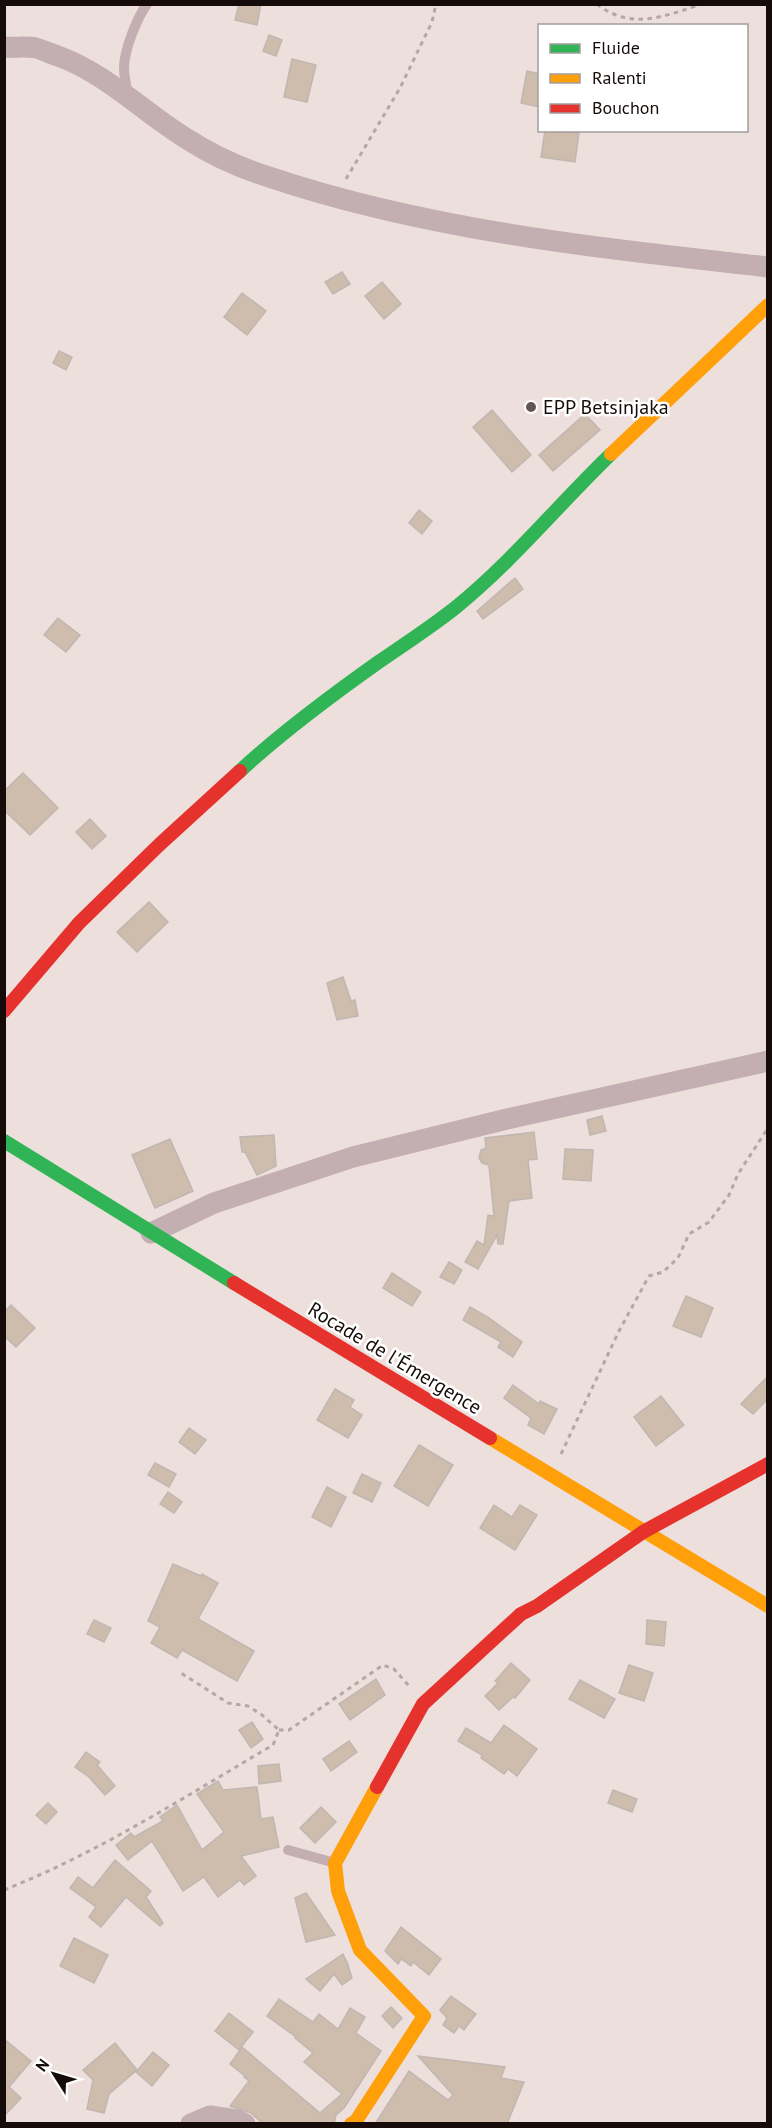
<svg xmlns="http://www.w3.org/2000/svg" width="772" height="2128" viewBox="0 0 772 2128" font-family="'PT Sans',sans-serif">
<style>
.building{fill:#cebcad;stroke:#c0b7b2;stroke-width:1.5}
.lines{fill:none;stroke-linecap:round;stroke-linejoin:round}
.path{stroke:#b6a6a7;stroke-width:3;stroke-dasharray:4.5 4.5;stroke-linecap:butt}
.lane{stroke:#c3aeb2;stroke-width:10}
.street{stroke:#c3aeb2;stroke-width:21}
.fast{stroke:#30b455;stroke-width:14}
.slow{stroke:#ff9f0a;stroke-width:14}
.jam{stroke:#e5322d;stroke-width:14}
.poi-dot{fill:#615654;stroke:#fff;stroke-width:2}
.labels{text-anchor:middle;stroke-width:5;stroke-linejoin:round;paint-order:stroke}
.poi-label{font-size:20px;fill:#150c0a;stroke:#fff;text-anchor:start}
.street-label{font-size:20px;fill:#150c0a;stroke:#fff}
</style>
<rect width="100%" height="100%" fill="#eddfdc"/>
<g class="building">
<path d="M239,4H261L257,25L235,20Z"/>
<path d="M269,35L282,40L276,56L263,51Z"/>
<path d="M292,59L316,65L307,102L284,97Z"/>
<path d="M527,71L540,74V107L521,103Z"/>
<path d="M545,130L579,133L575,162L541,157Z"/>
<path d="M342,272L350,284L333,294L325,282Z"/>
<path d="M382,282L401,304L384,319L365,296Z"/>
<path d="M242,293L266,311L247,335L224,317Z"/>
<path d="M59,351L72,357L66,370L53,363Z"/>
<path d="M492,410L531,455L512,472L473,427Z"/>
<path d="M585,414L600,430L553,471L539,455Z"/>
<path d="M419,510L432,521L422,534L409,523Z"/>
<path d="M515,578L523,589L483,619L477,611Z"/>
<path d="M58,618L80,635L66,652L44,635Z"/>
<path d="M23,773L58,808L30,835L4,810V791Z"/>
<path d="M90,819L106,836L92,849L76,832Z"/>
<path d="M149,902L168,922L137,952L117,932Z"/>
<path d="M343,977L351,1001L355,1000L358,1016L337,1020L327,983Z"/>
<path d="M602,1116L606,1131L590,1135L587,1120Z"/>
<path d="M534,1132L537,1159L528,1160L532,1198L509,1201L503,1244H498L497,1235L478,1269L465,1262L477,1241L484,1245L488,1215L494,1216L489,1165L482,1163L479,1158L481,1150L486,1148L485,1138Z"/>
<path d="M274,1135L276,1166L257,1175L245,1152H242L240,1137Z"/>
<path d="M170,1139L193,1191L155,1208L132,1155Z"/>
<path d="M565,1149L593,1150L591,1181L563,1179Z"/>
<path d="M449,1262L462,1270L454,1284L440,1277Z"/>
<path d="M392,1273L421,1292L412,1306L383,1288Z"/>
<path d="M686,1296L713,1308L701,1337L673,1326Z"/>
<path d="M11,1305L35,1328L16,1347L4,1336V1312Z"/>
<path d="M470,1307L489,1318L522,1342L513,1357L498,1347L501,1342L463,1320Z"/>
<path d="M768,1376V1399L753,1414L741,1404Z"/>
<path d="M513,1385L539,1404L540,1401L557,1409L544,1434L528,1425L531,1418L504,1398Z"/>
<path d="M335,1389L354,1400L350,1407L362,1415L348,1438L317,1420Z"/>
<path d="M661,1396L684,1425L656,1446L634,1417Z"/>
<path d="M189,1428L206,1440L195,1454L179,1442Z"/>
<path d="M419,1445L453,1465L428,1506L394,1486Z"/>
<path d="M155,1463L176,1474L169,1487L148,1475Z"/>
<path d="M362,1474L381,1483L372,1502L353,1493Z"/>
<path d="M327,1487L346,1497L331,1527L312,1517Z"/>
<path d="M168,1492L182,1502L174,1513L160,1504Z"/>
<path d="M494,1505L512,1517L520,1505L537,1515L515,1550L480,1528Z"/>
<path d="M173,1564L201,1576L202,1574L218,1583L198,1619L254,1651L237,1681L182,1650L177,1658L151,1643L160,1627L148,1621Z"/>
<path d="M94,1620L111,1628L104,1642L87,1634Z"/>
<path d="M647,1620L666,1622L664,1646L646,1644Z"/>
<path d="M511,1663L530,1680L515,1698L513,1697L499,1710L485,1696L498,1683L495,1681Z"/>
<path d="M629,1665L653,1673L644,1701L619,1693Z"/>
<path d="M376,1679L385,1695L350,1720L339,1704Z"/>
<path d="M580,1680L615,1699L604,1718L569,1699Z"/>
<path d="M252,1722L263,1739L251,1748L239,1730Z"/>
<path d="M504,1725L537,1749L517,1776L508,1769L504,1774L481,1758L482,1755L458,1741L466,1728L491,1743Z"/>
<path d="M349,1741L357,1752L331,1771L323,1759Z"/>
<path d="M86,1752L100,1762L97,1765L115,1786L105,1795L89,1777L75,1767Z"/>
<path d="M279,1764L281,1781L259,1784L258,1766Z"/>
<path d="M218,1781L223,1790L257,1787L261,1819L273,1817L279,1847L241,1856L256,1876L244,1885L240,1880L218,1897L204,1877L183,1891L152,1841L128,1860L116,1845L131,1833L134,1837L163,1821L160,1817L177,1805L202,1850L224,1832L197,1794Z"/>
<path d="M613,1790L637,1799L632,1812L608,1803Z"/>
<path d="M48,1803L57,1812L46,1824L36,1815Z"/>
<path d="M321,1807L336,1822L315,1843L300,1828Z"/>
<path d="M115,1860L151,1891L146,1897L163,1923L160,1926L126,1897L101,1927L89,1917L96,1907L70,1888L78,1877L93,1888Z"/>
<path d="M306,1893L335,1935L306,1942L295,1898Z"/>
<path d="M401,1927L441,1959L429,1975L413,1962L411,1966L401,1959L398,1964L385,1951Z"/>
<path d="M74,1938L108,1955L94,1983L60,1966Z"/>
<path d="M343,1954L347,1962L352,1978L342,1985L334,1974L320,1991L306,1979Z"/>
<path d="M451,1996L476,2014L464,2030L459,2026L454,2033L443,2025L447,2018L440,2010Z"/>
<path d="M279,1999L313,2022L319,2014L338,2029L350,2008L365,2017L356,2033L381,2051L344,2108L336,2115L334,2124H263L251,2113L230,2106L249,2081L244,2077L245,2076L230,2064L242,2047L320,2113L342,2094L304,2062L313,2053L295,2038L296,2037L267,2016Z"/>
<path d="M391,2007L402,2018L393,2028L382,2016Z"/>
<path d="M229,2013L253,2032L239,2050L215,2031Z"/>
<path d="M4,2039L31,2061L9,2087L21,2098L4,2116Z"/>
<path d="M115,2043L137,2070L109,2094L104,2113L87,2109L93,2080L83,2070Z"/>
<path d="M153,2052L169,2065L152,2086L136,2072Z"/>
<path d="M418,2056L505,2067L501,2078L524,2082L507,2124H375L409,2071L448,2100L453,2095Z"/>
</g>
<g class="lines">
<g class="path">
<path d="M597,4C631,31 665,16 702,4"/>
<path d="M346,179L400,88L432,22L436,4"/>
<path d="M561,1454L619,1331L649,1276L663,1272L678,1258L689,1234L709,1222L729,1195L738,1174L768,1128"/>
<path d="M279,1730H289L383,1665L394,1669L409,1686"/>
<path d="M4,1890C98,1853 186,1796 273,1745L279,1730L262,1715L248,1706L228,1703L181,1673"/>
</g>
<g class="lane">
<path d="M128,97C127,88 124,77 124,68C124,50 137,18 147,4"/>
<path d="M288,1850L335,1863"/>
</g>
<g class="street">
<path d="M4,47C15,48 26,46 36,48C43,50 51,54 58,56C107,74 143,112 187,139C212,155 240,168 269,177C430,231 600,248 768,267"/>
<path d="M151,1233L214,1203L353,1157L507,1119L768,1061"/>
<path d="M191,2124L210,2116L237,2120L245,2124"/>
</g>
<g class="fast">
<path d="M240,771C283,731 332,695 380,661C405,644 431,627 455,608C512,562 558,505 611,454"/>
<path d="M4,1141L234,1283"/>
</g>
<g class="slow">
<path d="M611,454L768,305"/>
<path d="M490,1438L768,1606"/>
<path d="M351,2124L356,2121L424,2016L360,1950L338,1891L335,1863L377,1787"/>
</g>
<g class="jam">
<path d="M4,1011L79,923L159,845L240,771"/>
<path d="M234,1283L490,1438"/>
<path d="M377,1787L423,1704L521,1614L537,1606L643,1532L768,1464"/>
</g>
</g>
<circle class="poi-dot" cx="531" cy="407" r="6"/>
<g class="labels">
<g class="poi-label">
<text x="543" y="414">EPP Betsinjaka</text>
</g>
<g class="street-label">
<text transform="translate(395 1358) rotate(31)" y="7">Rocade de l'Émergence</text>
</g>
</g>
<rect width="772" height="2128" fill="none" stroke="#150c0a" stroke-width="12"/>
<rect x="538" y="24" width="210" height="108" fill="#ffffff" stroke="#a19e9d" stroke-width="1.5"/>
<rect x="550" y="44" width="30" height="9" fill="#30b455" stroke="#a19e9d" stroke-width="1.5"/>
<text x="592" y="54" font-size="18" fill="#150c0a">Fluide</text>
<rect x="550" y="74" width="30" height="9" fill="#ff9f0a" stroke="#a19e9d" stroke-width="1.5"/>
<text x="592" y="84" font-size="18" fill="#150c0a">Ralenti</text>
<rect x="550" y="104" width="30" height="9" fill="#e5322d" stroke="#a19e9d" stroke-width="1.5"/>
<text x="592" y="114" font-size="18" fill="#150c0a">Bouchon</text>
<g transform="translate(54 2074) rotate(307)" stroke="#ffffff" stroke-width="4.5" paint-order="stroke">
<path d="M0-4.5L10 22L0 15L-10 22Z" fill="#150c0a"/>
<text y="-9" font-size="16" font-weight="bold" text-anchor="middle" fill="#150c0a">N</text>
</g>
</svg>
